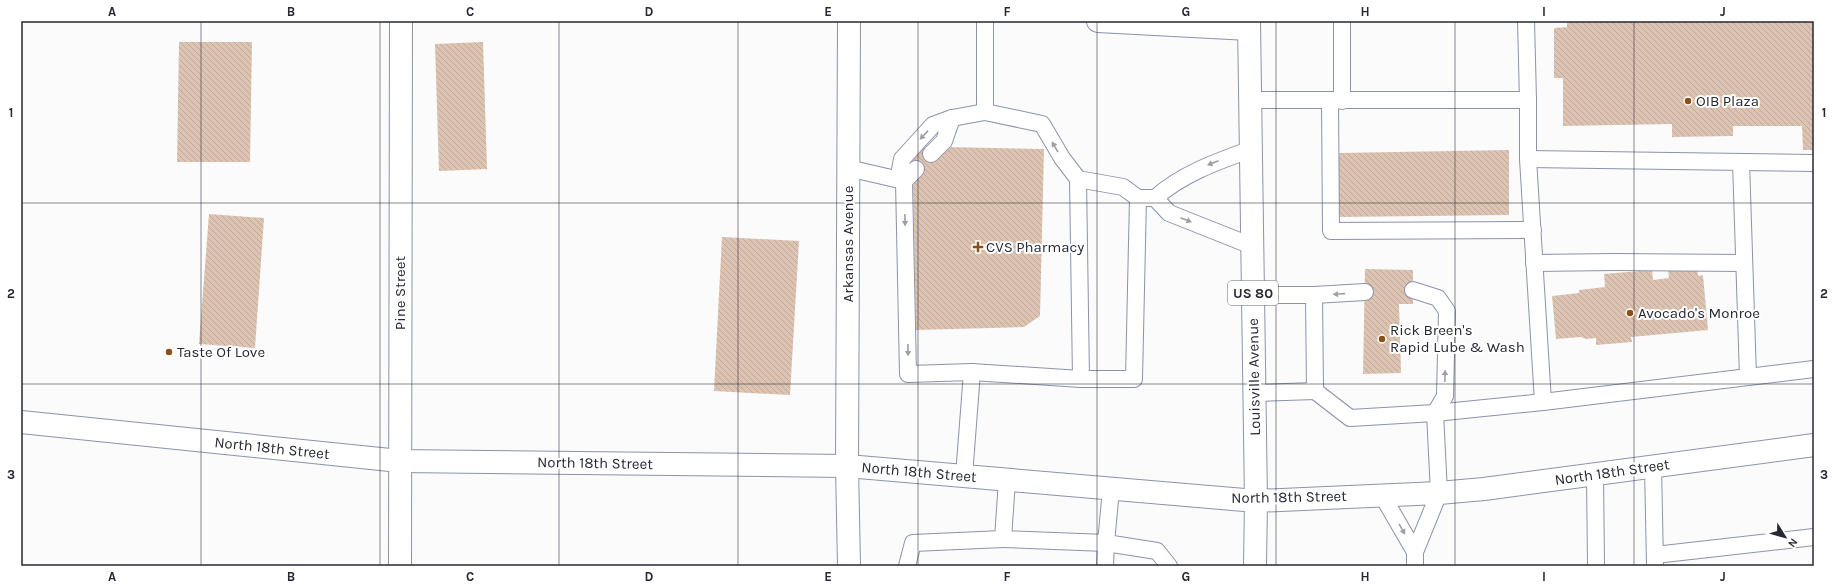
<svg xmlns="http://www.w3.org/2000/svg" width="1835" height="587" viewBox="0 0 1835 587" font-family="Karla,sans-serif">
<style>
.building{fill:url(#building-back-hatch)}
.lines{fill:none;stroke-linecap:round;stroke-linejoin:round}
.lane-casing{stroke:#8d92ab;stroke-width:18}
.street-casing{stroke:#8d92ab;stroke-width:24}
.secondary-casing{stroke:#8d92ab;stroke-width:24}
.primary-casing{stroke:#8d92ab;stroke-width:24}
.lane{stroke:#fff;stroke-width:16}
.street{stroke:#fff;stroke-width:22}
.secondary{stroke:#fff;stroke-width:22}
.primary{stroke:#fff;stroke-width:22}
.oneway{fill:#9d9fa3}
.grid{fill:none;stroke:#262933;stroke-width:1;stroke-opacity:0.55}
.poi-dot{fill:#8d4f13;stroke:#fff;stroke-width:1.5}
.labels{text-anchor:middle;stroke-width:4;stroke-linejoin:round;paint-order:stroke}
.shield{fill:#fff;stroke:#676970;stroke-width:1}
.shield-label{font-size:14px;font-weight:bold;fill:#262933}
.poi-label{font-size:15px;fill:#262933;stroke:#fff;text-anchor:start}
.street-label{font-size:15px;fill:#262933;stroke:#fff}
.neatline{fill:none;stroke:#262933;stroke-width:1.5}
.grid-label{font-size:13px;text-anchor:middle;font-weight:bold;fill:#262933}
</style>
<defs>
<pattern id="building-back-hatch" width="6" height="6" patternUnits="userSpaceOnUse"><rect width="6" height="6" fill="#ddc4b2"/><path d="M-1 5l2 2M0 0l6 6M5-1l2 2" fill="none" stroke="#bea89a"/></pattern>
</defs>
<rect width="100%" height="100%" fill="#fbfbfb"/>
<g class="building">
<path d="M1567,21H1814V150H1803L1802,126H1733V136L1672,137V124L1563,126V78H1554V28L1567,27Z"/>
<path d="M179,42H252L250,162H177Z"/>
<path d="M483,42L487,169L439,171L435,44Z"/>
<path d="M922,145L931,154L944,147L1044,149L1040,316L1024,327L916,330L913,179L916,169L908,161Z"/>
<path d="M1509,150V215L1339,217V153Z"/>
<path d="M209,214L264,218L255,348L199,344Z"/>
<path d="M722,237L799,241L790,395L714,391Z"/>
<path d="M1697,266L1698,276L1703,275L1708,330L1631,337L1632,342L1596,345V338L1586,339L1581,337L1556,339L1552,296L1579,293V290L1605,287L1604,274L1652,270L1653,280L1669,278L1668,269Z"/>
<path d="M1365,269L1413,270V304H1399L1401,373L1363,374Z"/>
</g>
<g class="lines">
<defs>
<g id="lane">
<path d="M985,21V112"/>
<path d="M1250,100H1528L1526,21"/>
<path d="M1528,100V159L1543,402L1814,369"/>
<path d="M1330,101L1331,231L1533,230"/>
<path d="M1342,101V21"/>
<path d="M931,154L944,141L952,118"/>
<path d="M1528,159L1814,163"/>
<path d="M1741,162L1748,377"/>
<path d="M848,168L904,181"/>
<path d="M1078,179L1123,187L1138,198L1134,379H1081L1078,179L1062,158L1042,124L985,112L952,118L933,125L902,159L900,170L904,181L908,374L972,372L1081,379"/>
<path d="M904,181L916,169"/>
<path d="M1138,198H1155C1182,174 1216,162 1249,150"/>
<path d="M1155,198L1169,213L1252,246"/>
<path d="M1534,263L1614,262L1744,263"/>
<path d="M1253,295H1314L1365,292"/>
<path d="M1314,295L1315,391L1350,418L1435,413L1543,402"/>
<path d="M1255,393L1315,391"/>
<path d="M1653,466L1655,564"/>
<path d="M1595,474L1596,566"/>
<path d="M964,476L972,372"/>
<path d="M1007,480L1003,539L1106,543L1105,566"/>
<path d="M1111,489L1106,543L1157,551L1169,566"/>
<path d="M1382,495L1415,552L1439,493L1435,413L1445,396L1447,311L1438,298L1413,290"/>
<path d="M1415,552V566"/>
<path d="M1655,555L1814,537"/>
<path d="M907,566L913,543L1003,539"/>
</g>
<g id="street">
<path d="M849,21L847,466L849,566"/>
<path d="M1098,21L1249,29"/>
</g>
<g id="secondary">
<path d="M21,422L400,461L847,466L1256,501L1439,493L1484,489L1814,445"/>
<path d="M400,566L401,21"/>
</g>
<path id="primary" d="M1249,21L1256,501L1255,566"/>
</defs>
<use href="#lane" class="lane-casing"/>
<use href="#street" class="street-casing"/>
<use href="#secondary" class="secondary-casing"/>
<use href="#primary" class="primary-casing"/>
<use href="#lane" class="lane"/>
<use href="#street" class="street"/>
<use href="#secondary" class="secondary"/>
<use href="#primary" class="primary"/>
</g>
<defs><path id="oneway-solid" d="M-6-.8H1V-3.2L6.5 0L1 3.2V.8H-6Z"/></defs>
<g class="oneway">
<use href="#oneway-solid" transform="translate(924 135) rotate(133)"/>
<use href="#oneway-solid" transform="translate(1055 147) rotate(-120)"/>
<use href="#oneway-solid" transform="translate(1213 163) rotate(159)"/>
<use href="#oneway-solid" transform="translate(905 220) rotate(89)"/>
<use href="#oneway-solid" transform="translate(1186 220) rotate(21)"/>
<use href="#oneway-solid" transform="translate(1339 294) rotate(176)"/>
<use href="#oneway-solid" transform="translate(908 350) rotate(89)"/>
<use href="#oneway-solid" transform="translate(1445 376) rotate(-89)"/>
<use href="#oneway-solid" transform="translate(1402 529) rotate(60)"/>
</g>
<path class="grid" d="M201,21V566M380,21V566M559,21V566M738,21V566M918,21V566M1097,21V566M1276,21V566M1455,21V566M1634,21V566M21,203H1814M21,384H1814"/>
<g class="poi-dot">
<circle cx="1688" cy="101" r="4"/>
<path d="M976 241h4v4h4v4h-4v4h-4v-4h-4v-4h4z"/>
<circle cx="1630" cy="313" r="4"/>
<circle cx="1382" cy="339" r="4"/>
<circle cx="169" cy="352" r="4"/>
</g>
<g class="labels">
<rect class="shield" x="1228" y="281" width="50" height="24" rx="3"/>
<g class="shield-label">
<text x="1253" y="298">US 80</text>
</g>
<g class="poi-label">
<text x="1696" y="106">OIB Plaza</text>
<text x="986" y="252">CVS Pharmacy</text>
<text x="1638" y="318">Avocado's Monroe</text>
<text x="1390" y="335">Rick Breen's<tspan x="1390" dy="17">Rapid Lube &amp; Wash</tspan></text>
<text x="177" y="357">Taste Of Love</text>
</g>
<g class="street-label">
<text transform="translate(848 244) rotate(-90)" y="5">Arkansas Avenue</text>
<text transform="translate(400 293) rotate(-90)" y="5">Pine Street</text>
<text transform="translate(1254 377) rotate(-91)" y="5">Louisville Avenue</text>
<text transform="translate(272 448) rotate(6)" y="5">North 18th Street</text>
<text transform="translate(595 463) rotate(1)" y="5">North 18th Street</text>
<text transform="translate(919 472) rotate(5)" y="5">North 18th Street</text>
<text transform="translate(1612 472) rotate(-8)" y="5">North 18th Street</text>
<text transform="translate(1289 497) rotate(-1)" y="5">North 18th Street</text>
</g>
</g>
<rect width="1835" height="587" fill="none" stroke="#ffffff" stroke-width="44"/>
<g transform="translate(1785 537) rotate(127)" stroke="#ffffff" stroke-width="3" paint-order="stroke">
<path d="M0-3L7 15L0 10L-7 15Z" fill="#262933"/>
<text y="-6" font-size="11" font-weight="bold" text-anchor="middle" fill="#262933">N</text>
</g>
<rect x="22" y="22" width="1791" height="543" class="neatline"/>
<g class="grid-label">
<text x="112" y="16">A</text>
<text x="291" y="16">B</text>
<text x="470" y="16">C</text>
<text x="649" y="16">D</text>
<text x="828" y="16">E</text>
<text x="1007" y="16">F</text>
<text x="1186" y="16">G</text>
<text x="1365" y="16">H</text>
<text x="1544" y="16">I</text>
<text x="1723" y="16">J</text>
<text x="11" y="117">1</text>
<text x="1824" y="117">1</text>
<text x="11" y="298">2</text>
<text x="1824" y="298">2</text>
<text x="11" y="479">3</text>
<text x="1824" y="479">3</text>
<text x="112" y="581">A</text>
<text x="291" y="581">B</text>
<text x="470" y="581">C</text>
<text x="649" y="581">D</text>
<text x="828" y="581">E</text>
<text x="1007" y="581">F</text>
<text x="1186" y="581">G</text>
<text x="1365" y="581">H</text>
<text x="1544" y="581">I</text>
<text x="1723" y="581">J</text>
</g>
</svg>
